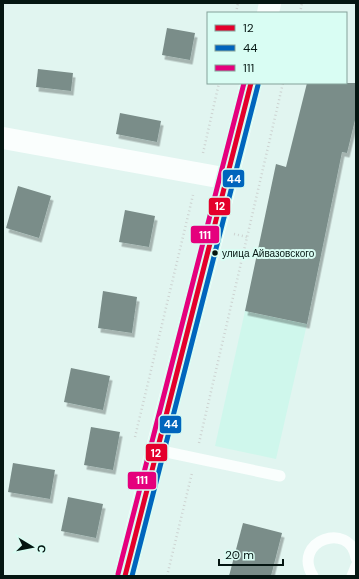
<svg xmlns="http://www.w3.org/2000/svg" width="359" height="579" viewBox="0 0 359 579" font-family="'DM Sans',sans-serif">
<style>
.built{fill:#cff7ec}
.building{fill:#7a8d89;filter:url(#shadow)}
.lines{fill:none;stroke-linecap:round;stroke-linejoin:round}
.path{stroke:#cdd3d1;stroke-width:2.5;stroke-dasharray:1 3;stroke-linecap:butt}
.lane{stroke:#fafefd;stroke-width:11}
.secondary{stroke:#fafefd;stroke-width:22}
.primary{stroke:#fafefd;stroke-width:22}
.bus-1-casing{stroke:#d9fdf3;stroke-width:8}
.bus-2-casing{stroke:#d9fdf3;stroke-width:8}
.bus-3-casing{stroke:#d9fdf3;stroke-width:8}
.bus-1{stroke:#e4002b;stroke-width:5}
.bus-2{stroke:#0065bd;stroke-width:5}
.bus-3{stroke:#e5007d;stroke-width:5}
.bus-dot{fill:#051612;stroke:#d9fdf3;stroke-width:1.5}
.labels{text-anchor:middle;stroke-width:4;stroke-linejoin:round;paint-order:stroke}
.bus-label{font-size:10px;fill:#051612;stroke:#d9fdf3;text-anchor:start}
.line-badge{stroke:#d9fdf3;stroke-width:1.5}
.badge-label{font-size:11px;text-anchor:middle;font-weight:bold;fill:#fff}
</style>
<defs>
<filter id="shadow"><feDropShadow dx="2.5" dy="4.5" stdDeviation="0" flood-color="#0004"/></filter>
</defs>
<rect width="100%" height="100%" fill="#e1f5f0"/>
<path class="built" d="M245,311L307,324L276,459L215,446Z"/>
<g class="building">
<path d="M167,28L195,33L190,60L162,55Z"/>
<path d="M38,69L73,73L71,91L36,87Z"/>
<path d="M307,83H356V116L347,153L342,152L307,324L245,311L276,164L286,167Z"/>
<path d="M120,113L161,121L157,142L116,134Z"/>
<path d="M18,186L51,196L39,238L6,228Z"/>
<path d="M125,210L155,216L149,247L119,242Z"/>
<path d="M103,291L137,297L132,333L98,328Z"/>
<path d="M71,368L110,376L103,410L64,402Z"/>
<path d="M91,427L120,432L113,470L84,465Z"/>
<path d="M13,463L55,470L50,499L8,492Z"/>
<path d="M68,497L103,504L96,538L61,531Z"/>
<path d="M243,523L282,533L271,576H229Z"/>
</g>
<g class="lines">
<g class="path">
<path d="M236,13L238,3"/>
<path d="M300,13L302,3"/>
<path d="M203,153L219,83"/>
<path d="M234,234L247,237"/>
<path d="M135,437L193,195"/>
<path d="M199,443L283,83"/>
<path d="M167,576L192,473"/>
</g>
<g class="lane">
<path d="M157,450L280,476"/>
<path d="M313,576C291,541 350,520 356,558"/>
<path d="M352,576L356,566"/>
</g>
<path class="secondary" d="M3,138L229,179"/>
<g class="primary">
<path d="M268,13L270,3"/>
<path d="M125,576C164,411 212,248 251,83"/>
</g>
<defs>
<path id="bus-1" d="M125,576L251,83"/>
<path id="bus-2" d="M132,576L258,85"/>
<path id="bus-3" d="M118,574L244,83"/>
</defs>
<use href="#bus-1" class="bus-1-casing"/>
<use href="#bus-2" class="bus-2-casing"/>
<use href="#bus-3" class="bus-3-casing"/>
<use href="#bus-1" class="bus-1"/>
<use href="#bus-2" class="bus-2"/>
<use href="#bus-3" class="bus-3"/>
</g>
<circle class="bus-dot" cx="215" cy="253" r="3.5"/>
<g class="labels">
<g class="bus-label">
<text x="222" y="257">улица Айвазовского</text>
</g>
</g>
<g class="line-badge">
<rect x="222" y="169" width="23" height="19" rx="4" fill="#0065bd"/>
<rect x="208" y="197" width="23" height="19" rx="4" fill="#e4002b"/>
<rect x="190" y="225" width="30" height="19" rx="4" fill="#e5007d"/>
<rect x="159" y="415" width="23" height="19" rx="4" fill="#0065bd"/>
<rect x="145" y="443" width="23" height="19" rx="4" fill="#e4002b"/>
<rect x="127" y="471" width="30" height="19" rx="4" fill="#e5007d"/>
</g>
<g class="badge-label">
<text x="234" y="183">44</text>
<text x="220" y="210">12</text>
<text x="205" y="239">111</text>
<text x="171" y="428">44</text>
<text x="156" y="457">12</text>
<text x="142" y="484">111</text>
</g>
<rect width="359" height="579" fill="none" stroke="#051612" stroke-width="8"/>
<rect x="207" y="12" width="140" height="72" fill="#d9fdf3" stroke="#84a199"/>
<rect x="215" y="25" width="20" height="6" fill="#e4002b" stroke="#84a199"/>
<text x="243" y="32" font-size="12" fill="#051612">12</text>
<rect x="215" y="45" width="20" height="6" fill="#0065bd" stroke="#84a199"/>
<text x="243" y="52" font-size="12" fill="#051612">44</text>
<rect x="215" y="65" width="20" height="6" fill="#e5007d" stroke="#84a199"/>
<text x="243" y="72" font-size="12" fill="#051612">111</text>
<g transform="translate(32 547) rotate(100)" stroke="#d9fdf3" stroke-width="3" paint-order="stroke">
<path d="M0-3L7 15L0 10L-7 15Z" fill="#051612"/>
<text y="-6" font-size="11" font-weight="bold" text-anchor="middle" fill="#051612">С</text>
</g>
<path d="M219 559v6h64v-6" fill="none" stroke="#051612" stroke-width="2"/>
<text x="225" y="559" font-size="12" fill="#051612" stroke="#d9fdf3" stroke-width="3" paint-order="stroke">20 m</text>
</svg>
